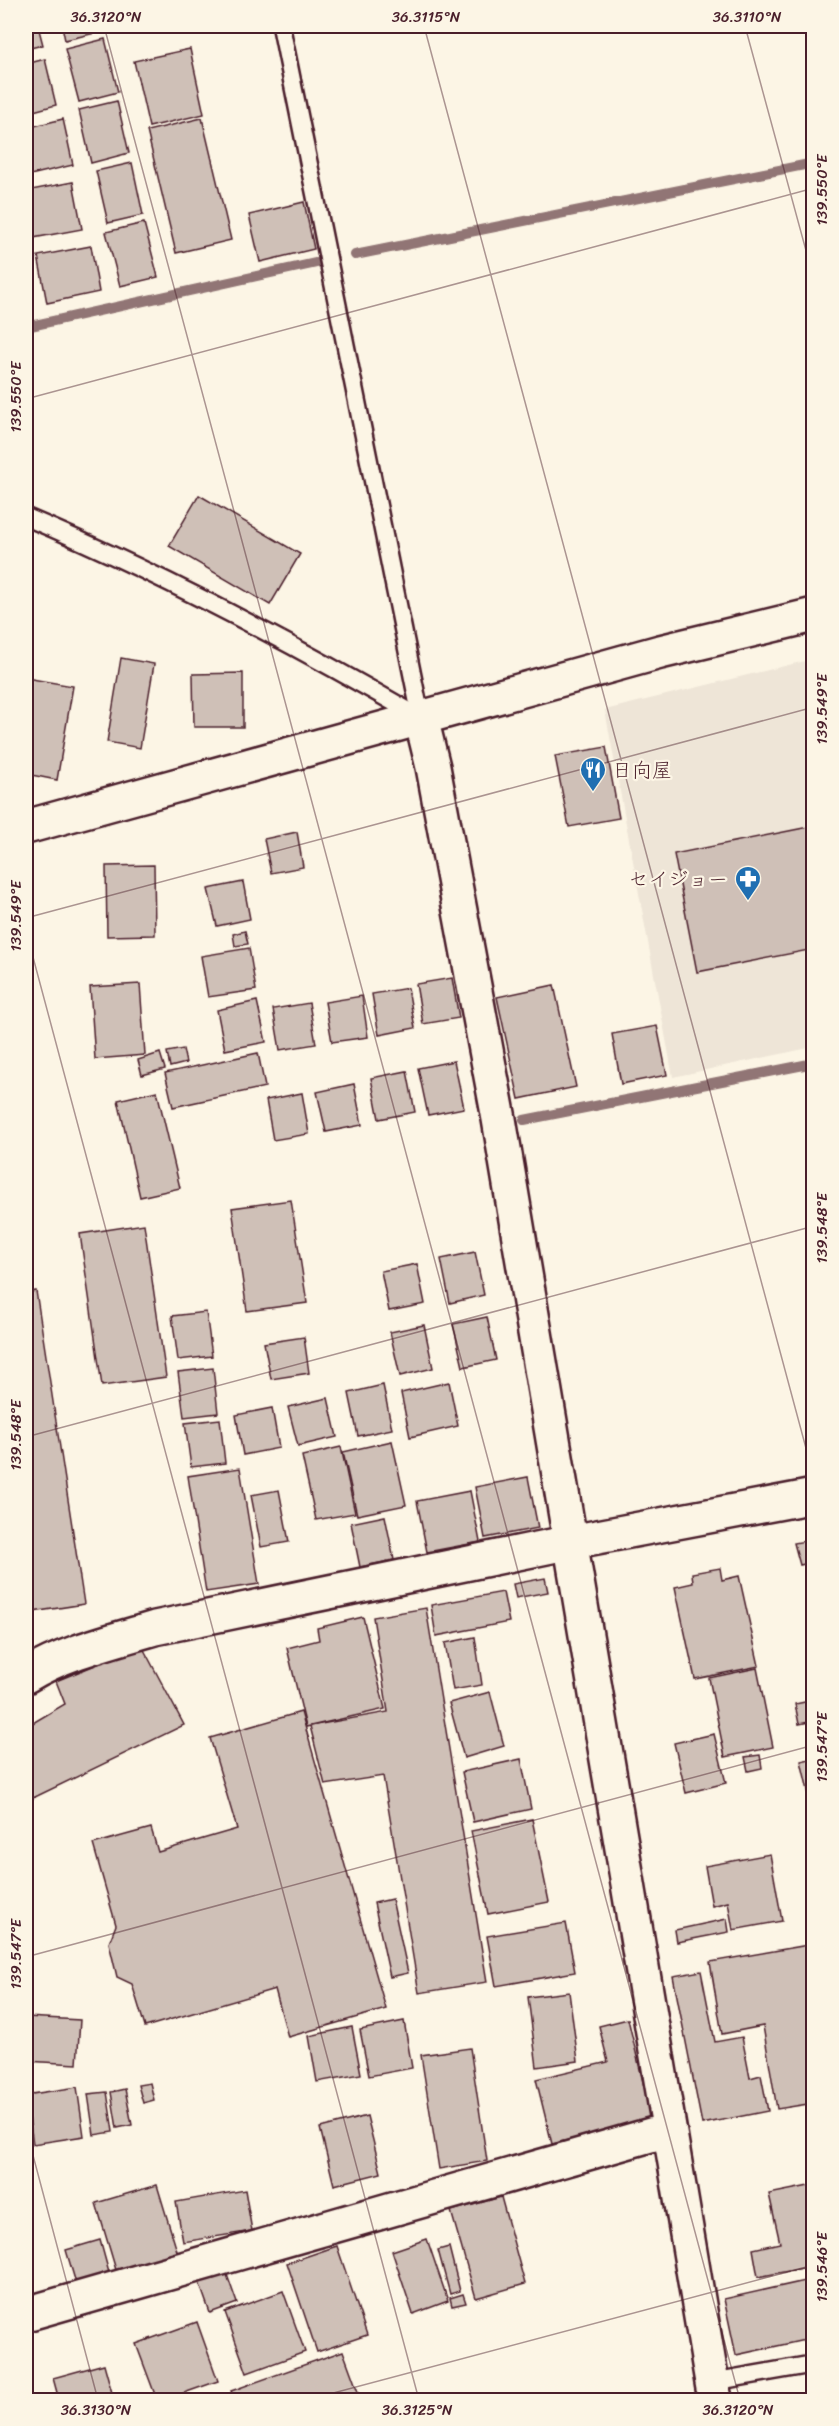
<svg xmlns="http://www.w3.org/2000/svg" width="839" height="2426" viewBox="0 0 839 2426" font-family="Sriracha,'Klee One',sans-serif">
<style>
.built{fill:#eee5d7}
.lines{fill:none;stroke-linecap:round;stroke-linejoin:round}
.stream{stroke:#917474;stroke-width:10}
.building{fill:#cfc0b7;stroke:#4a1f2b;stroke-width:1.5}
.service-casing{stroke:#4a1f2b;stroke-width:21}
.minor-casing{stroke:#4a1f2b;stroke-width:38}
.tertiary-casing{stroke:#4a1f2b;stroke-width:38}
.service{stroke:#fcf5e5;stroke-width:16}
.minor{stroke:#fcf5e5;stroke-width:33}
.tertiary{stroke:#fcf5e5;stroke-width:33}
.ticks{fill:none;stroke:#4a1f2b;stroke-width:1.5;stroke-opacity:0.45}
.labels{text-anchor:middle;stroke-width:4.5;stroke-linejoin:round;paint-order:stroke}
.poi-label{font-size:20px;fill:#4a1f2b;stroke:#fcf5e5;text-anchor:start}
.neatline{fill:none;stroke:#4a1f2b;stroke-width:2}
.ticks-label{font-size:15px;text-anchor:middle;fill:#4a1f2b}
</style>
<rect width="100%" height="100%" fill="#fcf5e5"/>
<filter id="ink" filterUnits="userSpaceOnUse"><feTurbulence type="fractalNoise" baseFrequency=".0167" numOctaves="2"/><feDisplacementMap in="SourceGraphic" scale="12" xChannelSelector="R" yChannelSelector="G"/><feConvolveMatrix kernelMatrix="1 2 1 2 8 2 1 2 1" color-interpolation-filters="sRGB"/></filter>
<g filter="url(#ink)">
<path class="built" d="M813,659V1047L673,1077L605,710Z"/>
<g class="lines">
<g class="stream">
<path d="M355,255L814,163"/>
<path d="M26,327L316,263"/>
<path d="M524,1120L814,1063"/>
</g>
</g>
<g class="building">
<path d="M26,26H38L43,45L26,49Z"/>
<path d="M62,26H103L104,31L65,40Z"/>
<path d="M105,39L118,92L79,102L65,49Z"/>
<path d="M190,49L204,114L149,127L134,61Z"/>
<path d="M45,59L56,105L26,113V64Z"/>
<path d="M117,101L129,153L91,163L79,110Z"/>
<path d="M202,118L231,240L176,253L147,131Z"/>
<path d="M63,119L73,165L26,176V128Z"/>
<path d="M132,163L143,215L108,223L96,171Z"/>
<path d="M73,182L82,229L33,238L26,191Z"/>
<path d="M304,202L314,249L260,262L249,215Z"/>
<path d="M144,223L158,277L120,286L106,232Z"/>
<path d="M91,246L99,292L47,303L38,256Z"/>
<path d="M199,495L300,554L270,605L169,546Z"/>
<path d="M121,658L154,664L140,748L107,742Z"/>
<path d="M243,673V727H194L193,674Z"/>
<path d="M26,678L73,686L57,780L26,774Z"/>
<path d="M606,747L619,818L569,827L555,756Z"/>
<path d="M814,826V949L697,972L674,854Z"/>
<path d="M297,832L303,867L271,873L264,839Z"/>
<path d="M154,865L155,935L107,936L106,866Z"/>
<path d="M243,882L250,919L217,926L208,889Z"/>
<path d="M245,931L248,944L235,946L233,934Z"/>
<path d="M249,948L256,990L208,997L201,956Z"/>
<path d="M452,978L459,1018L423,1024L416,984Z"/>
<path d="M140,984L145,1055L95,1059L90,987Z"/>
<path d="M554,985L576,1087L519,1099L497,997Z"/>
<path d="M408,988L415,1028L379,1035L372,994Z"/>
<path d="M362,996L368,1037L332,1042L325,1002Z"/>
<path d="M257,1001L266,1042L225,1050L217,1010Z"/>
<path d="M309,1003L316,1044L280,1050L273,1009Z"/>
<path d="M657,1026L667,1075L621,1084L612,1034Z"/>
<path d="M183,1049L186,1063L170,1067L167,1052Z"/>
<path d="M160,1053L165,1069L142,1075L138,1060Z"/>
<path d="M258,1053L265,1087L173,1107L165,1073Z"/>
<path d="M454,1061L464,1108L428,1115L418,1068Z"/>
<path d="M407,1071L415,1112L379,1119L371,1078Z"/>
<path d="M354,1084L362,1125L326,1132L317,1092Z"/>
<path d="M157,1091L180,1188L140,1197L118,1100Z"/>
<path d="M302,1093L309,1134L273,1140L266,1100Z"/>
<path d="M291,1200L307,1303L247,1311L232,1208Z"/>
<path d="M144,1224L166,1377L102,1386L80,1234Z"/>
<path d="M475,1252L484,1295L450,1303L441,1259Z"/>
<path d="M417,1264L425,1304L389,1311L381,1271Z"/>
<path d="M36,1291L84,1604L26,1613V1293Z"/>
<path d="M206,1312L212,1356L178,1360L172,1316Z"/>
<path d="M487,1317L496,1360L463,1367L453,1324Z"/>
<path d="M424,1325L433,1368L400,1376L390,1332Z"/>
<path d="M304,1337L309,1373L271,1379L264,1343Z"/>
<path d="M213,1368L218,1413L184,1417L178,1372Z"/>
<path d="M449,1382L458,1426L410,1437L401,1393Z"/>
<path d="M383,1385L392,1429L358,1436L349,1393Z"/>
<path d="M328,1398L337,1437L298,1446L288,1407Z"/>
<path d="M272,1408L279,1448L243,1455L236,1415Z"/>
<path d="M220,1419L225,1463L191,1467L185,1423Z"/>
<path d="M392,1441L406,1505L357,1515L343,1452Z"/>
<path d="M341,1447L355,1513L316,1520L302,1456Z"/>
<path d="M240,1468L259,1584L206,1592L188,1476Z"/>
<path d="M528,1477L538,1528L485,1538L475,1487Z"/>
<path d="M279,1490L289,1542L261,1547L251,1495Z"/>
<path d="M470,1491L480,1542L427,1552L417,1501Z"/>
<path d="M385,1516L394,1560L360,1567L351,1523Z"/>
<path d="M805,1541L809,1563L800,1565L794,1543Z"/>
<path d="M720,1568L722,1580L739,1576L759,1666L695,1679L675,1587L693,1583L692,1573Z"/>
<path d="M545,1578L548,1592L516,1598L513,1584Z"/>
<path d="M503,1592L509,1622L436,1636L431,1605Z"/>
<path d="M426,1608L487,1982L419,1993L383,1776L325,1785L310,1726L388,1712L373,1617Z"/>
<path d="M363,1617L385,1709L306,1727L287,1648L319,1640L317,1628Z"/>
<path d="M475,1637L482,1685L453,1690L445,1643Z"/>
<path d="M142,1646L184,1725L33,1798L26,1785V1727L65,1704L56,1681Z"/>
<path d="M757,1668L773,1747L725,1757L709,1678Z"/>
<path d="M490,1692L504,1746L464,1758L449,1703Z"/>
<path d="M810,1701L814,1721L799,1724L795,1704Z"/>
<path d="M301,1712L386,2009L288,2037L275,1989L145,2027L132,1984L117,1977L109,1943L116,1925L93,1844L151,1828L158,1852L237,1829L210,1738Z"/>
<path d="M714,1734L726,1783L686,1793L674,1743Z"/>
<path d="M760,1755L762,1768L748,1771L745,1757Z"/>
<path d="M814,1758V1798L810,1799L801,1761Z"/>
<path d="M521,1759L531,1809L473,1822L462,1772Z"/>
<path d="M532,1819L549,1902L488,1914L471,1831Z"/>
<path d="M770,1854L782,1921L733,1930L728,1902L712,1906L705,1866Z"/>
<path d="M392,1899L408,1973L390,1977L374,1903Z"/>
<path d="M727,1919L729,1932L677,1942L675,1930Z"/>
<path d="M566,1923L575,1972L496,1986L487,1936Z"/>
<path d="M814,1944V2103L777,2109L763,2026L722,2034L710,1962Z"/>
<path d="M701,1971L715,2042L742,2037L750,2078L761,2075L768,2111L702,2124L673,1976Z"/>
<path d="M569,1992L578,2061L537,2067L528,1997Z"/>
<path d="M26,2017L80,2020L77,2064L26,2061Z"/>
<path d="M628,2019L652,2120L552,2144L536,2079L608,2062L599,2026Z"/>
<path d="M404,2021L412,2068L369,2076L360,2030Z"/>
<path d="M352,2027L361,2074L317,2082L309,2036Z"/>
<path d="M470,2048L487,2161L439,2169L421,2055Z"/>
<path d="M150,2083L154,2100L143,2103L138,2085Z"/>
<path d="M77,2087L84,2136L33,2144L26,2095Z"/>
<path d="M125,2089L132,2125L117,2128L111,2092Z"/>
<path d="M107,2092L113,2132L94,2135L88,2094Z"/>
<path d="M367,2116L381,2173L334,2185L320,2128Z"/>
<path d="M157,2185L180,2261L119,2280L96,2203Z"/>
<path d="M814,2185V2266L758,2277L753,2249L780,2243L769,2194Z"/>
<path d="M245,2190L252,2231L183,2242L176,2202Z"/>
<path d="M501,2197L525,2284L476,2298L451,2211Z"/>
<path d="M427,2239L448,2301L413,2314L392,2251Z"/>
<path d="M100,2240L111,2280L78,2290L66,2250Z"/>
<path d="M337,2246L367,2335L317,2352L287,2263Z"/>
<path d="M449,2247L460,2291L450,2294L438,2250Z"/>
<path d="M226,2272L237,2303L210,2313L199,2282Z"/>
<path d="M814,2279V2338L736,2355L724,2299Z"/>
<path d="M283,2291L305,2352L247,2373L225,2312Z"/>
<path d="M463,2294L466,2303L452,2306L450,2298Z"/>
<path d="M197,2322L218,2381L164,2400H157L136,2344Z"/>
<path d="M343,2351L361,2400H235L231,2391Z"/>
<path d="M104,2364L114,2400H59L53,2378Z"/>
<path d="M221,2395L223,2400H206Z"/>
</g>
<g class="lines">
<defs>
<g id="service">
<path d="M281,26L421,718"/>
<path d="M26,517C162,574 293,644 421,718"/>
<path d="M712,2382L814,2364"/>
</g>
<g id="minor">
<path d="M421,718L433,767L499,1119L715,2400"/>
<path d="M26,1676C65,1652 112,1641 155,1628L571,1542L814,1496"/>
<path d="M26,2314L668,2130"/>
</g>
<path id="tertiary" d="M26,827L660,652L814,615"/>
</defs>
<use href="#service" class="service-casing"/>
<use href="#minor" class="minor-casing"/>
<use href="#tertiary" class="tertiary-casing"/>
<use href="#service" class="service"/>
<use href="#minor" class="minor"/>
<use href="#tertiary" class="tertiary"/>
</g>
</g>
<path class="ticks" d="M104,26L740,2400M424,26L814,1478M745,26L814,280M26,399L814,188M26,918L814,707M26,931L419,2400M26,1437L814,1226M26,1957L814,1745M26,2129L98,2400M307,2400L814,2265"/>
<defs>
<symbol id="restaurant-pin" viewBox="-11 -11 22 30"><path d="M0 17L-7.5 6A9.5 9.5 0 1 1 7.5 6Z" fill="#1f6fb2" stroke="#fcf5e5"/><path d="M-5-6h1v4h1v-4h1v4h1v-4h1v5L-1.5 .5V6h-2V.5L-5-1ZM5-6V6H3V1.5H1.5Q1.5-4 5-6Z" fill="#fff"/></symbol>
<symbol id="pharmacy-pin" viewBox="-11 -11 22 30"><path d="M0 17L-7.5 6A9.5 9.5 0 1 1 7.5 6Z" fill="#1f6fb2" stroke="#fcf5e5"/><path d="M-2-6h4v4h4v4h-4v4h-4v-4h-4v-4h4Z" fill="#fff"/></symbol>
</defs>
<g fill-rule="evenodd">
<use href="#restaurant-pin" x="578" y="755" width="30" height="40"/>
<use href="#pharmacy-pin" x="733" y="864" width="30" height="40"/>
</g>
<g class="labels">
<g class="poi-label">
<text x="612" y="777">日向屋</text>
<text x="728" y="886" text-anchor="end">セイジョー</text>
</g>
</g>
<rect width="839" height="2426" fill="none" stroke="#fcf5e5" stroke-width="66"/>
<rect x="33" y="33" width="773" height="2360" class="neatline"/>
<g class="ticks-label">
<text x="106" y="22">36.3120°N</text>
<text x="426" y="22">36.3115°N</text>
<text x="747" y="22">36.3110°N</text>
<text transform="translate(822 190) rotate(-90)" y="5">139.550°E</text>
<text transform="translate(16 397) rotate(-90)" y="5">139.550°E</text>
<text transform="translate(822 709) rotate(-90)" y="5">139.549°E</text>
<text transform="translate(16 916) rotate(-90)" y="5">139.549°E</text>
<text transform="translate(822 1228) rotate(-90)" y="5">139.548°E</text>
<text transform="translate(16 1435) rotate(-90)" y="5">139.548°E</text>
<text transform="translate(822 1747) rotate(-90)" y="5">139.547°E</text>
<text transform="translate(16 1954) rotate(-90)" y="5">139.547°E</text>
<text transform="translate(822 2267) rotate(-90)" y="5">139.546°E</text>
<text x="96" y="2415">36.3130°N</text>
<text x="417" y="2415">36.3125°N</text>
<text x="738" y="2415">36.3120°N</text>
</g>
</svg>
